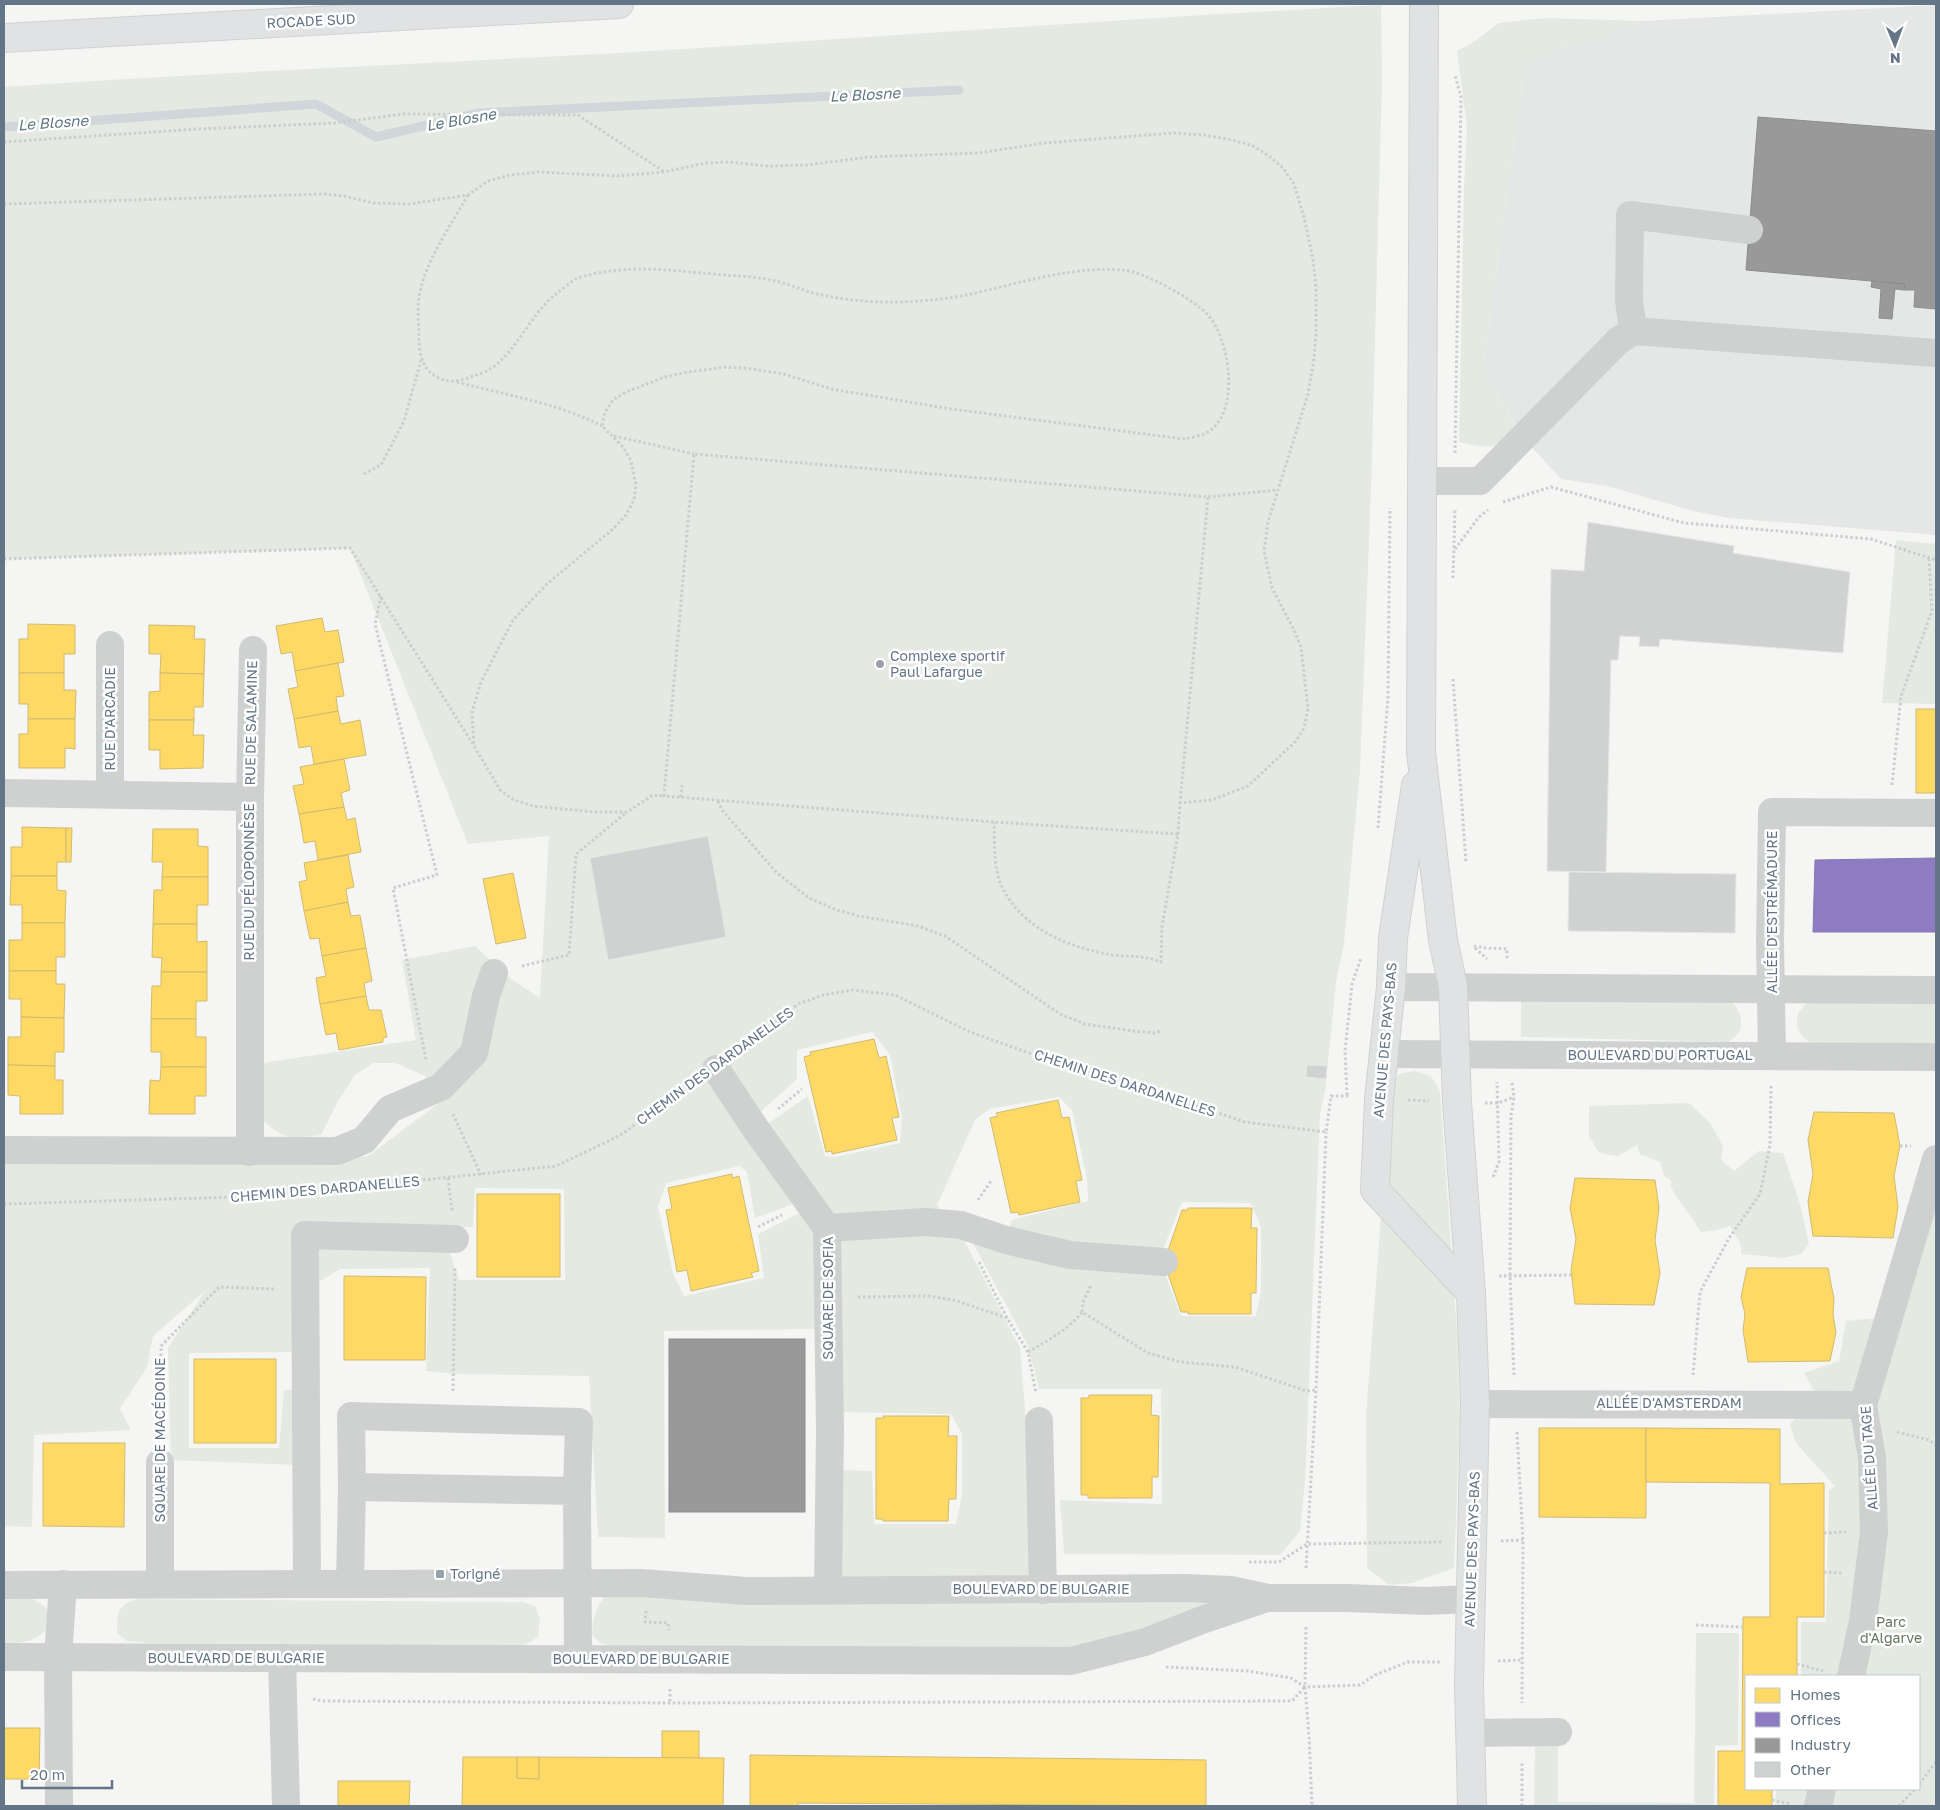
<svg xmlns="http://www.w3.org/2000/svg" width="1940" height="1810" viewBox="0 0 1940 1810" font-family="'Golos Text',sans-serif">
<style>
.built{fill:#e5e7e6}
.green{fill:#e4e9e2;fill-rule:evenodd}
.homes{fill:#ffd966;stroke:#d0bb70}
.offices{fill:#8e7cc3;stroke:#817ab1}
.industry{fill:#999;stroke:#898e93}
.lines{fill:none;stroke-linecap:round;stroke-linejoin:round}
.stream{stroke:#cfd7da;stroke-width:9}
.building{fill:#d0d2d2;stroke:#e4e5e4}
.major-casing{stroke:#d0d2d2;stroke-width:30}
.highway-casing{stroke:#d0d2d3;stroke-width:30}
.path{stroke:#cccdce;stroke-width:3;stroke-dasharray:2.5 2.5;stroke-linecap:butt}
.minor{stroke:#cfd1d1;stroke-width:28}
.major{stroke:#e1e2e3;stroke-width:28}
.highway{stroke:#e1e2e3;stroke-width:28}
.poi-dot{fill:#96a2ac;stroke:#fff;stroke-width:2}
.labels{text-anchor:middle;stroke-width:5;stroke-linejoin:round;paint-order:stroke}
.street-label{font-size:14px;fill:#637586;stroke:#fff}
.poi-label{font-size:14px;fill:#637586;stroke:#fff;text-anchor:start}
.park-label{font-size:14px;fill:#62785e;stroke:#fff}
.water-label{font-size:15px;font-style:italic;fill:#5f7783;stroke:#fff}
</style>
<rect width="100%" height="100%" fill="#f5f6f4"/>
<path class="built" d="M1936,5V535L1729,518L1693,511L1607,486L1561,479L1523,438L1483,369L1524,72L1531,61L1555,49L1584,43L1643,21Z"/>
<g class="green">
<path d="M1381,5L1382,80L1371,490L1360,770L1344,943L1336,982L1325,1092L1320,1114L1305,1482L1300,1531L1280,1555L1064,1554L1060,1500L1162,1504L1161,1389H1039L1028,1346L968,1234L1162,1266L1181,1316H1256L1261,1290V1227L1251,1203L1182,1202L1160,1257L1008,1232L1012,1220L1088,1201L1087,1179L1072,1110L1059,1097L989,1109L975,1120L937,1205L961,1234L1020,1348L1032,1492L1029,1578L840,1577L838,1470L872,1471L874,1524H956L962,1495V1434L951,1414L841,1412L833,1238L766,1125L808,1096L825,1156L835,1157L900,1143L902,1117L890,1055L872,1032L797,1050V1079L756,1116L796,1203L755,1218L747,1172L740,1166L666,1183L658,1207L673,1273L684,1296L764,1278L758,1234L806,1210L817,1230V1329L664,1331L665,1538L598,1537L589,1376L457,1374L426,1371L430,1268L340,1269L298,1295L293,1352L189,1353V1448H279L284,1390H300L299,1465L171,1460L168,1348L205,1291L153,1336L147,1367L120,1409L131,1430L34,1435L32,1527L4,1526V1161L165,1160L368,1156L439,1103L425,1076L395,1063H373L355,1075L338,1101L321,1135C289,1139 287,1141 261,1119L262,1063L416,1040L402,960L475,946L511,979L540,998L549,836L468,844L350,548L4,559V87C213,72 424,64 634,52C883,37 1131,18 1381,5ZM475,1188L564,1189L565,1280H459L447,1244L458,1227H473Z"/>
<path d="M1545,18L1643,21L1584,43L1555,49L1531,61L1524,72L1483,369L1519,432C1494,449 1488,449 1459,442L1464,186L1467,127L1457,51L1475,41L1499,23Z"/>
<path d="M1896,540L1936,544V704L1882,703Z"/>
<path d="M1521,999L1730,1001C1745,1013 1746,1034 1727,1042L1521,1037Z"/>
<path d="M1936,1000V1045L1811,1043C1793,1032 1791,1012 1811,1001Z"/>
<path d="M1414,1071C1431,1075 1433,1076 1440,1092L1457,1332L1460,1419L1454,1568L1412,1583L1389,1585L1367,1568L1366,1415L1391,1085L1399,1074Z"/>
<path d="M1689,1103L1711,1124L1723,1146L1721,1160L1734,1171L1759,1151L1783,1153L1800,1204L1809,1244L1801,1254L1783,1258L1741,1254V1245L1730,1226L1717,1230L1701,1232L1671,1188V1181L1664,1176L1660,1162L1640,1154L1637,1145L1618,1156L1599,1153L1589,1136V1106Z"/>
<path d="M1936,1204V1806H1775L1776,1789H1919V1676H1801V1622H1826L1829,1490L1835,1486L1796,1443L1790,1424L1816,1395L1804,1373L1839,1361L1846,1321L1897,1316Z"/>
<path d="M606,1595L1212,1601L1208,1609L1072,1649L616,1647L600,1643L592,1635C593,1618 595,1608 606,1595Z"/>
<path d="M4,1597C26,1597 31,1594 48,1610L45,1631C32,1643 20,1643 4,1643Z"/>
<path d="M137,1599L523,1602L535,1606L540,1619L538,1637L530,1642L520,1646L148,1643L127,1641L117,1633C117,1613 117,1605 137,1599Z"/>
<path d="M1696,1633H1739L1738,1745L1715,1746L1714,1806H1534L1535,1745H1558V1802L1694,1803Z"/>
</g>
<g class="homes">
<path d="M322,618L325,632L338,630L344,662L295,671L292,652L281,654L276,626Z"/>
<path d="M28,624L75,625V654H64V673H19V639H28Z"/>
<path d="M149,625L195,626L194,639H205L204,674L160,673L161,654H149Z"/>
<path d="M338,663L344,696L336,697L338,711L294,719L288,689L298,687L295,671Z"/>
<path d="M19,673H64V690H76L75,719H28V704H19Z"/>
<path d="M160,673L204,674L203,707H194V720H149V692L160,691Z"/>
<rect x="1916" y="709" width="20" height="84"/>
<path d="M338,711L341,724L360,720L366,755L314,764L311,746L299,748L294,719Z"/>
<path d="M28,719H75V749L65,748V768H19V734H28Z"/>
<path d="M149,720H194L193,735H204L203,768L160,769V750H149Z"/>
<path d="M344,759L350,790L341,793L344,807L299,814L293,786L304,784L300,767Z"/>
<path d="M344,807L347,820L355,818L361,852L318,860L315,841L304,843L299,814Z"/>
<path d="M22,827L66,828V862H57V876H11V847H22Z"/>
<path d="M66,828H72L71,862H66Z"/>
<path d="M153,829H198V846L208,847V877H162L163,862H152Z"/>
<path d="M348,855L354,887L346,889L348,902L304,911L299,882L307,880L304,863Z"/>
<path d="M513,873L526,938L496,944L483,879Z"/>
<path d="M11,876H57V890L66,891L65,923H22V905H10Z"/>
<path d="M162,877H208V905H197V924H153L154,890H162Z"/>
<path d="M348,902L351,916L360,915L366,948L322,956L319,938L310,939L304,911Z"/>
<path d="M22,923H65V957H56V971H9V940H22Z"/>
<path d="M153,924H197V942L207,941V972H161L162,958L152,957Z"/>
<path d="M366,948L372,981L364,983L366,996L320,1004L316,978L326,976L322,956Z"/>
<path d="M9,971H56V984H65L64,1018L21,1017V999H9Z"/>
<path d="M161,972H207V1001H196V1019H151L152,986H161Z"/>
<path d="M366,996L369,1010H381L387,1037L383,1038V1042L339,1050L336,1033L326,1035L320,1004Z"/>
<path d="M21,1017L64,1018V1052H55V1066L8,1065V1037H21Z"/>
<path d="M151,1019H196V1037H206V1067H161V1052H151Z"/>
<path d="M874,1039L879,1058L886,1056L899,1117L892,1118L897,1140L832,1154V1151L826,1152L804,1057L811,1055L810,1052Z"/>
<path d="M8,1065L55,1066V1080H63V1114H20V1096L8,1095Z"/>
<path d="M161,1067H206V1096H195V1114H149L150,1080L160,1081Z"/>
<path d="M1058,1100L1062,1118L1069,1117L1082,1180L1076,1181L1080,1202L1019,1215L1018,1212L1011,1213L990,1118L998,1116L996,1113Z"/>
<path d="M1814,1112L1894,1113L1900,1146L1894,1176L1898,1207L1893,1238L1813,1236L1808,1202L1813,1174L1808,1140Z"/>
<path d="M732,1174V1178L739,1176L759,1271L751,1273L753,1277L691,1291L687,1270L677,1272L666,1210L672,1209L668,1188Z"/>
<path d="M1575,1178L1655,1180L1659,1208L1655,1240L1660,1273L1654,1305L1575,1304L1571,1270L1576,1239L1570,1208Z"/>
<rect x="477" y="1194" width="83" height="83"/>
<path d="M1188,1208H1252L1251,1228H1257L1256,1293H1251V1314H1188V1312H1181L1164,1262L1182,1210H1188Z"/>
<path d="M1747,1268H1828L1834,1299L1833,1315L1836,1332L1830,1361L1748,1362L1743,1330L1745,1314L1741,1297Z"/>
<path d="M344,1276L426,1277L425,1360H344Z"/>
<rect x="194" y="1359" width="82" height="84"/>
<path d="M1089,1395H1152L1151,1415L1159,1416L1158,1477H1152V1498H1088V1495H1081V1398H1089Z"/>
<path d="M883,1416H949L948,1436H957L956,1499H949L948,1521H883V1519H876V1418H884Z"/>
<path d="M1539,1428H1646V1518L1539,1517Z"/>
<path d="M1646,1428L1780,1429V1484L1824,1483V1617H1797V1676H1746V1789H1772V1806H1718V1751H1742L1743,1617H1770V1483L1646,1482Z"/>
<path d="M43,1443H125L124,1527L43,1526Z"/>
<path d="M4,1728H40L39,1779H4Z"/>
<rect x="662" y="1731" width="37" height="27"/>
<path d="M750,1755L1206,1760V1806L798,1803V1806H750Z"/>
<path d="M463,1757H517V1778L539,1779V1757L724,1758L723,1806H462Z"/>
<path d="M517,1757H539V1779L517,1778Z"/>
<path d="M338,1781H410L409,1806H338Z"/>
</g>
<path class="offices" d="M1936,858V932H1813L1815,860Z"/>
<g class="industry">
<path d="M1758,117L1936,131V309L1914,307L1915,290H1904L1905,284L1746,270Z"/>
<path d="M1872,281L1905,284L1904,290L1895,289L1892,319L1879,318L1881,289L1871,287Z"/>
<rect x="669" y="1339" width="136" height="173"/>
</g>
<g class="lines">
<path class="stream" d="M4,127L316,104L376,137L479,113L959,90"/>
</g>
<g class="building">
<path d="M1588,522L1734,546L1733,553L1850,572L1843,653L1660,639L1659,647L1639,646L1640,637L1620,636L1618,660H1611L1606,872L1547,871L1551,569L1584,571Z"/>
<path d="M708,836L726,937L608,960L590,858Z"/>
<path d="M1569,872L1736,874L1735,933L1568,931Z"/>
<path d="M1307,1065L1327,1066L1326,1079L1306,1077Z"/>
</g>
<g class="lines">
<defs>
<g id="major">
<path d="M1424,4L1421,752L1443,940L1453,986L1457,1102L1471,1293L1475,1404L1469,1684L1472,1806"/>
<path d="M1416,785L1393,938L1391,987L1379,1099L1375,1190L1471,1293"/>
</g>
<path id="highway" d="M4,38L619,4"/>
</defs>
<use href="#major" class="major-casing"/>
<use href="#highway" class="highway-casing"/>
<g class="path">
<path d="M4,142L198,129L335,123L403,114L578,115L663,171"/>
<path d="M468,195C450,227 425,261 419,297C417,310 419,325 419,339C419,355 423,371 439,378C450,383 458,381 468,378C476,375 484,373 490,369C515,354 532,312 557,293C563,289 570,282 576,279C586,275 601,272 611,271C649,266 686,272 724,275C740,276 756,277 771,280C787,283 802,290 817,294C840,299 864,302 888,302C915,302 944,300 971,294C1021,283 1071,266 1123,270C1143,271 1193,299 1207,314C1229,337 1240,406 1212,429C1204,436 1193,437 1184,439L951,409L831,389L784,374L745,368L726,367L688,372L665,377L626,392L613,400L605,412L602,426L623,447L631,461L636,485L634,500L626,515L613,529L547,584L513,620L481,682L472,712L474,746"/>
<path d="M4,204L325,194L344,196L373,203L410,204L468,195L488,181L510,175L538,172L617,176L664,172L705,163L728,162L769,166L806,165L869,157L978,153L1044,143L1174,133L1204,135L1233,140L1253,146L1269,156L1283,168L1294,184L1304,217L1313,259L1316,289V331L1314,359L1308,394L1268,522L1264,551L1272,588L1293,628L1301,647L1308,709L1304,728L1296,741L1248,786L1212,800L1180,803L1178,834L1162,927L1161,962C1145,955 1129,957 1112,955C1067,947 1016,927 999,879C993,861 995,841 994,822"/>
<path d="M457,382C505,395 558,403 602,426"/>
<path d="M614,436L694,454"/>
<path d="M1455,453L1461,97L1455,75"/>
<path d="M364,474L381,465L404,421L421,360"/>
<path d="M1208,497L1277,490"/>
<path d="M1503,502L1551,487L1684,523L1871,539L1936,560"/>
<path d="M1455,549L1479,517L1488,510"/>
<path d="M4,559L350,548L474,746L501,791L514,800L533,806L594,812H627L653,795L664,796"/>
<path d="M1453,578L1455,510"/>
<path d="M381,596L375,624L437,875L393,888L426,1060"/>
<path d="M1453,679L1466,863"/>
<path d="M1892,785L1901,696L1932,611L1929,559"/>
<path d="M681,797L682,785"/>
<path d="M718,801L722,810L777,873L809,898L834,909L859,916L918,926L945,936L1060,1014L1085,1024L1133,1031L1155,1033L1160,1031"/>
<path d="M1378,828L1388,697L1390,508"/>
<path d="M1178,834L994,822L664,796L694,454L1208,497L1180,803"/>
<path d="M1474,946L1486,948L1507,949V959"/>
<path d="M1475,948L1487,959"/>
<path d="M522,966L569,955L576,854L627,812"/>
<path d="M739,1050L798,1004L823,995L853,990L895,995L970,1032L1029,1053L1106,1075L1245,1122L1326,1132L1331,1096H1349"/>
<path d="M1512,1083L1514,1097L1511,1115L1510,1276L1514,1376"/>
<path d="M1347,1095L1345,1051L1352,984L1361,958"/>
<path d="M1408,1100L1429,1101"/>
<path d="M1485,1103H1498L1514,1097"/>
<path d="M778,1109L802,1089"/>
<path d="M453,1114L481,1175"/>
<path d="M1900,1146H1911"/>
<path d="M1493,1177L1499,1162L1497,1082"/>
<path d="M448,1178L452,1211"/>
<path d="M978,1200L991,1181"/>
<path d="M4,1204L270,1196L556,1166L619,1136L692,1085"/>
<path d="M758,1227L782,1215"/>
<path d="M979,1262L1007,1318L1028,1352L1036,1393"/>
<path d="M1499,1276L1571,1275"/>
<path d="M858,1297L928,1296L954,1300L1007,1318"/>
<path d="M1082,1312L1083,1302L1091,1285"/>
<path d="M1028,1352C1047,1341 1068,1330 1082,1312L1148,1353L1181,1362L1235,1367L1307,1391L1316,1390"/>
<path d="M1693,1375L1700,1292L1729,1238L1760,1194L1770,1145L1771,1085"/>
<path d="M453,1391L455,1267"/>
<path d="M1517,1432L1523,1540L1522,1703"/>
<path d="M1897,1432L1929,1440L1936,1445"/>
<path d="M160,1436L161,1346L219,1287L276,1289"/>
<path d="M1824,1533L1846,1532"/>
<path d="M1501,1541L1523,1540"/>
<path d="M1249,1562H1279L1307,1544L1442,1542"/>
<path d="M1306,1568L1316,1390L1326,1132"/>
<path d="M1824,1572L1841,1573"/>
<path d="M646,1611L645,1622L668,1623L669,1630"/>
<path d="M1696,1625L1742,1627"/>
<path d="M1306,1627L1305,1687L1309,1735L1312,1806"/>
<path d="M1498,1661L1522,1660"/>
<path d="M1797,1664L1823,1671"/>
<path d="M1166,1667L1248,1671L1291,1678L1305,1687L1360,1685L1375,1675L1408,1662H1442"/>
<path d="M670,1689V1703"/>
<path d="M313,1699L322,1701L670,1703L1292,1701L1305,1687"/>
<path d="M1919,1784L1936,1762"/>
<path d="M1772,1800L1791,1804"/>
<path d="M1522,1806V1762"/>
<path d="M1899,1806L1915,1789"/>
</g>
<g class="minor">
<path d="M1633,331L1936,353"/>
<path d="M1423,481H1480L1618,341L1633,331L1629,300L1630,215L1749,230"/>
<path d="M110,645V794"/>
<path d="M4,793L250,797V1152"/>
<path d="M250,797L253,650"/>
<path d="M1391,987L1936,990"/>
<path d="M1383,1054L1936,1057"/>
<path d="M1772,1056L1770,943L1772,812L1936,813"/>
<path d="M716,1069L755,1128L827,1228"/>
<path d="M4,1150L337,1151L364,1140L390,1109L441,1087L474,1053L486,996L494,973"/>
<path d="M1475,1404L1863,1405"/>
<path d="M1039,1421L1043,1590"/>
<path d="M352,1487L577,1491L578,1658"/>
<path d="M160,1584V1463"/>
<path d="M307,1584L305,1235L455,1239"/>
<path d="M350,1584L352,1487L351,1416L579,1422L577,1491"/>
<path d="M4,1585L641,1583L747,1591L1186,1588L1231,1590L1268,1598H1347L1426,1601L1470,1599"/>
<path d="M828,1590L830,1430L827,1228L926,1222L961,1225L1006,1240L1070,1255L1164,1262"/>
<path d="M4,1657L1071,1661L1145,1642L1202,1620L1267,1598"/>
<path d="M282,1658L286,1806"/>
<path d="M1851,1676L1863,1621L1874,1532L1872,1458L1863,1405L1936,1159"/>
<path d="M1470,1733L1558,1732"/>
<path d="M59,1806L58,1657L63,1584"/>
<path d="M1818,1806L1822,1789"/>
</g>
<use href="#major" class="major"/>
<use href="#highway" class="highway"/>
</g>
<g class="poi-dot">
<circle cx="880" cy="664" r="5"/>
<rect x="435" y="1569" width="10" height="10" rx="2.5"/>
</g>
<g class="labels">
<g class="street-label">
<text transform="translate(311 21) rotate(-3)" y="5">ROCADE SUD</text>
<text transform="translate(110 719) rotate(-90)" y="5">RUE D'ARCADIE</text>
<text transform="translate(251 723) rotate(-89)" y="5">RUE DE SALAMINE</text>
<text transform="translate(249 882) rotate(-90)" y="5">RUE DU PÉLOPONNÈSE</text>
<text transform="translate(1772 912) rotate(-90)" y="5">ALLÉE D'ESTRÉMADURE</text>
<text transform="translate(1385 1040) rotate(-85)" y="5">AVENUE DES PAYS-BAS</text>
<text x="1660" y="1060">BOULEVARD DU PORTUGAL</text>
<text transform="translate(715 1066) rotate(-36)" y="5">CHEMIN DES DARDANELLES</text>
<text transform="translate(1125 1083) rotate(18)" y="5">CHEMIN DES DARDANELLES</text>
<text transform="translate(325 1189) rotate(-5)" y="5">CHEMIN DES DARDANELLES</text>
<text transform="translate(828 1298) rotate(-90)" y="5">SQUARE DE SOFIA</text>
<text x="1669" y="1408">ALLÉE D'AMSTERDAM</text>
<text transform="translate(160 1440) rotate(-90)" y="5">SQUARE DE MACÉDOINE</text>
<text transform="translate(1869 1458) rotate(-94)" y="5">ALLÉE DU TAGE</text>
<text transform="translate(1472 1549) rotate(-88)" y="5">AVENUE DES PAYS-BAS</text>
<text x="1041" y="1594">BOULEVARD DE BULGARIE</text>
<text x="236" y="1663">BOULEVARD DE BULGARIE</text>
<text x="641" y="1664">BOULEVARD DE BULGARIE</text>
</g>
<g class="poi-label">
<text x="890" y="661">Complexe sportif<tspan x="890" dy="16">Paul Lafargue</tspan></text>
<text x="450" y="1579">Torigné</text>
</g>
<g class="park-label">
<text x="1891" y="1627">Parc<tspan x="1891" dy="16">d'Algarve</tspan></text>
</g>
<g class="water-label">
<text transform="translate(865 95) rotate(-3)" y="5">Le Blosne</text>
<text transform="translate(461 120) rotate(-10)" y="5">Le Blosne</text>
<text transform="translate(53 123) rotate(-4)" y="5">Le Blosne</text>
</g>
</g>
<rect width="1940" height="1810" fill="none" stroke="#637586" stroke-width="10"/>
<rect x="1745" y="1675" width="175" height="115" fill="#ffffff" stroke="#c1c8cf"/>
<rect x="1755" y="1688" width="25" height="15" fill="#ffd966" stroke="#c1c8cf"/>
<text x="1790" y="1700" font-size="15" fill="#637586">Homes</text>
<rect x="1755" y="1712" width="25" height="15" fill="#8e7cc3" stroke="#c1c8cf"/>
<text x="1790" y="1725" font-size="15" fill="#637586">Offices</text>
<rect x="1755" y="1738" width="25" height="15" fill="#999999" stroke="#c1c8cf"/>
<text x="1790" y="1750" font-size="15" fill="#637586">Industry</text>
<rect x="1755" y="1762" width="25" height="15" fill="#d0d2d2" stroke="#c1c8cf"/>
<text x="1790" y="1775" font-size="15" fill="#637586">Other</text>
<g transform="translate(1895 45) rotate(179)" stroke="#ffffff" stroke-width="4" paint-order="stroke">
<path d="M0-4L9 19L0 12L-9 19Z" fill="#637586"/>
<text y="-8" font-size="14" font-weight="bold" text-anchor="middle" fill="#637586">N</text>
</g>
<path d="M22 1780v8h90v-8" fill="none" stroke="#637586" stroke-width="2.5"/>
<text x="30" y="1780" font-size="15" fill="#637586" stroke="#ffffff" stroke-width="4" paint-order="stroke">20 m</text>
</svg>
